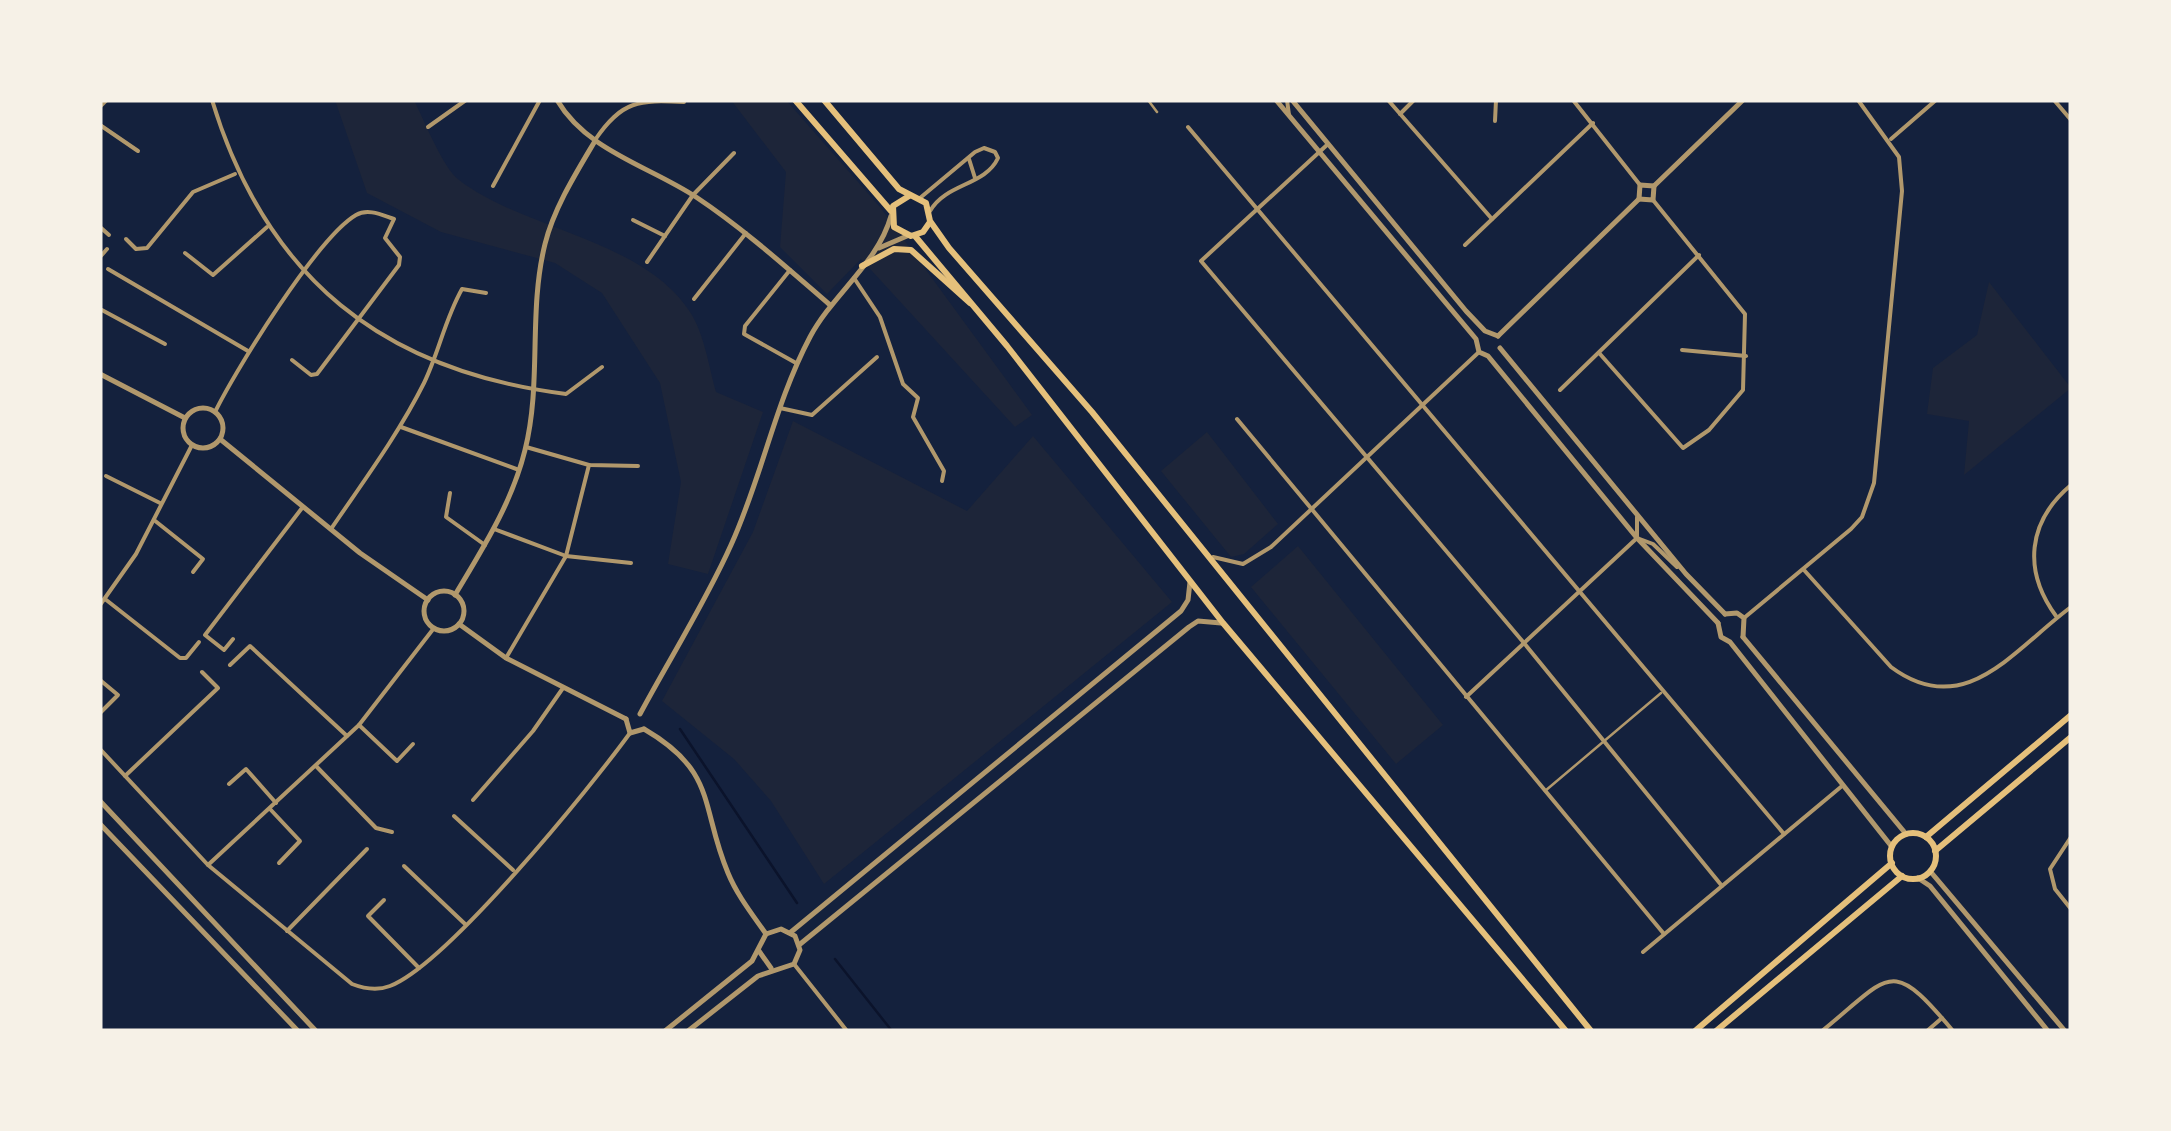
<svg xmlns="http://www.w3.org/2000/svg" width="2171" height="1131" viewBox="0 0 2171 1131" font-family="'Asap Condensed',sans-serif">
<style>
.green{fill:#1d2539}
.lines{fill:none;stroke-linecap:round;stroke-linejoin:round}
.stream{stroke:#0b132b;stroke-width:2.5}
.service{stroke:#b1986c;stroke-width:2.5}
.minor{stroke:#b1986c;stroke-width:4}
.tertiary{stroke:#b1986c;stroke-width:5}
.secondary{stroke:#e5c07b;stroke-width:6}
</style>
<rect width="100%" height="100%" fill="#14213d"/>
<g class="green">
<path d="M335,100H414C424,120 443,168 459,180C524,230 643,239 690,312C704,333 709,367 716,392L763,412L708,574L668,564L681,482L660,383L602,293L555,263L441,232L367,193Z"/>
<path d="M731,100H786L880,207L1032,415L1015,427L861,259L827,294L780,247L786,172Z"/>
<path d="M1989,282L2071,388L1964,475L1969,421L1927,414L1933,368L1977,335Z"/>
<path d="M793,421L967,511L1033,436L1172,602L824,884L771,801L734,759L662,701L753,532Z"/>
<path d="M1207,432L1278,524L1244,554L1231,557L1161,471Z"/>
<path d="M1298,546L1443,725L1396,764L1251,587Z"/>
</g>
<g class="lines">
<g class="stream">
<path d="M680,729L797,903"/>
<path d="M835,959L892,1031"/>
</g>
<g class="service">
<path d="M1148,100L1157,112"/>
<path d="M1545,791L1661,693"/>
</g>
<g class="minor">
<path d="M212,100C266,278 383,371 566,394L602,367"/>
<path d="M1287,100L1289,115"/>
<path d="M1388,100L1492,219"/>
<path d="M1573,100L1640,185"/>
<path d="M2054,100L2071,120"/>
<path d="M1400,114L1414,100"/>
<path d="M1495,121L1496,100"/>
<path d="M100,125L138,151"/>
<path d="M428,127L466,100"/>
<path d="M1188,127L1784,834"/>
<path d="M1891,139L1936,100"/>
<path d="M595,140C622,100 639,100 684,102"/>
<path d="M1328,144L1201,261L1524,643L1722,886"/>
<path d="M969,159L975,178"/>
<path d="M493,186L540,100"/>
<path d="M920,198L975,152L984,148L995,152L998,158C985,186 946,183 930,211"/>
<path d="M2071,204V259"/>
<path d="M633,220L665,236"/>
<path d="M100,227L109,235"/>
<path d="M126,239L136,249L147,248L193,192L235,174"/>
<path d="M1465,245L1593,123"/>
<path d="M185,253L213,275L267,227"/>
<path d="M100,257L107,249"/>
<path d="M647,262L693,195L734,153"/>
<path d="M108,269L248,351"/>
<path d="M790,270L745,326L744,334L796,363"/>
<path d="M854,278L880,317L903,384L918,398L913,417L944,471L942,481"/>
<path d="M694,299L746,233"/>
<path d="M100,309L165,344"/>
<path d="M1682,350L1746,356"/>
<path d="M1600,354L1683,448L1709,430L1743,390L1745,314L1653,200"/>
<path d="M1560,390L1699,255"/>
<path d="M780,408L812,415L877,357"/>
<path d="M215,412C236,369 318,237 356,215C368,208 382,215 394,219L385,238L400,257L399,265L317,374L311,375L292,360"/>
<path d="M1237,419L1664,934"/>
<path d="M401,427L519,470"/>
<path d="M526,447L589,465L638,466"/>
<path d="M106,476L160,503"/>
<path d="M450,493L446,517L485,545"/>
<path d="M154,520L203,559L193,572"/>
<path d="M331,529C363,482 398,435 424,383C439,352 445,319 462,289L486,293"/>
<path d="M494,529L566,556L631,563"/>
<path d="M1637,538L1653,544L1677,567"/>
<path d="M1213,557L1243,564L1271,547L1479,352"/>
<path d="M1804,570L1891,667C1965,722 2014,649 2071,607"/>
<path d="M105,599L180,658H186L199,642"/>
<path d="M100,605L136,554L192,445"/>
<path d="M2056,616C2023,571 2027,522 2071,485"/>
<path d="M1744,618L1851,529L1862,517L1874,483L1902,191L1899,157L1858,100"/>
<path d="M233,639L224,650L205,635L302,508"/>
<path d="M506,658L566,556L589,465"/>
<path d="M230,665L250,646L347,736"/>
<path d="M100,680L118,695L100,713"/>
<path d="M1466,697L1637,538V517"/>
<path d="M359,725L397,761L413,744"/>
<path d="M100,749L208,865L352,984C365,989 377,991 390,986C447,964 590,788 630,733"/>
<path d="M316,766L376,828L392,832"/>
<path d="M125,776L218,688L202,672"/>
<path d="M229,784L246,769L276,803"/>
<path d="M473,800L533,731L563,688"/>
<path d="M270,809L300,841L279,863"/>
<path d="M454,816L513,870"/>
<path d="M2071,837L2050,869L2055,889L2071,909"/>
<path d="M208,865L359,725L434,628"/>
<path d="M404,866L465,924"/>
<path d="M384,900L368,916L419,968"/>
<path d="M287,931L367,849"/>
<path d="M1643,952L1842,786"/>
<path d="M794,964L847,1031"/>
<path d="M1822,1031C1891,975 1890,955 1953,1031"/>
<path d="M1927,1031L1942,1018"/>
</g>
<g class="tertiary">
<path d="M557,100C587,151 649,166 696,197C744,229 786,267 830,305"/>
<path d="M1276,100L1476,339L1479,352L1488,356L1637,538L1718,623"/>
<path d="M1292,100L1466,311L1485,331L1498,336"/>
<path d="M100,106L106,100"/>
<path d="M1654,186L1743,100"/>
<path d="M1639,199L1640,185L1654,186"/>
<path d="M1639,199L1653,200L1654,186"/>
<path d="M879,248L907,236"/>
<path d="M1498,336L1639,199"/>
<path d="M1500,348L1686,574L1725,614"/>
<path d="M100,374L185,418"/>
<circle cx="203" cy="428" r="20"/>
<path d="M220,439L360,553L428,600"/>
<circle cx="444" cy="611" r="20"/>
<path d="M455,595C483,548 512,503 525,450C542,383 528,312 545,244C554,208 576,173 595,141"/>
<path d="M1725,614L1737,613L1744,618L1743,637"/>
<path d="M1718,623L1721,637L1730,642L1892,847"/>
<path d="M459,624L506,658L626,719"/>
<path d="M1743,637L1906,834"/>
<path d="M640,714C670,658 705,603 731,545C762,477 775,403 810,337C833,294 878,263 891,216"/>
<path d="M626,719L630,733L644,729"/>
<path d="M644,729C718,772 700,807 728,873C737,895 752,914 766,934"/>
<path d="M100,801L316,1031"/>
<path d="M100,824L298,1031"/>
<path d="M1930,871L2065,1031"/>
<path d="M1918,878L1930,886L2048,1031"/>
<path d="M791,932L1181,611L1188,600L1190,582"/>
<path d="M799,945L1189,627L1198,621L1221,623"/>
<path d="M759,951L771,968"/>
<path d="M665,1031L752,961L766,934L781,929L795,936L800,950L794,964L758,976L688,1031"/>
</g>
<g class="secondary">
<path d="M795,100L891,211"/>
<path d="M824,100L899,189L926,203L930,221L949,248L1092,412L1591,1031"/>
<path d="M909,196L893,206L894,227L911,236L923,232L930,222"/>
<path d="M915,236L1007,346L1223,623L1566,1031"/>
<path d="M862,266L894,249L911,250L970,303"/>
<circle cx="1913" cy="856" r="23"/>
<path d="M1926,837L2071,715"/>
<path d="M1935,851L2071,737"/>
<path d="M1695,1031L1892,863"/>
<path d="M1716,1031L1902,876"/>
</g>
</g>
<rect width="2171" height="1131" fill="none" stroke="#f6f1e7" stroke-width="205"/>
</svg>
